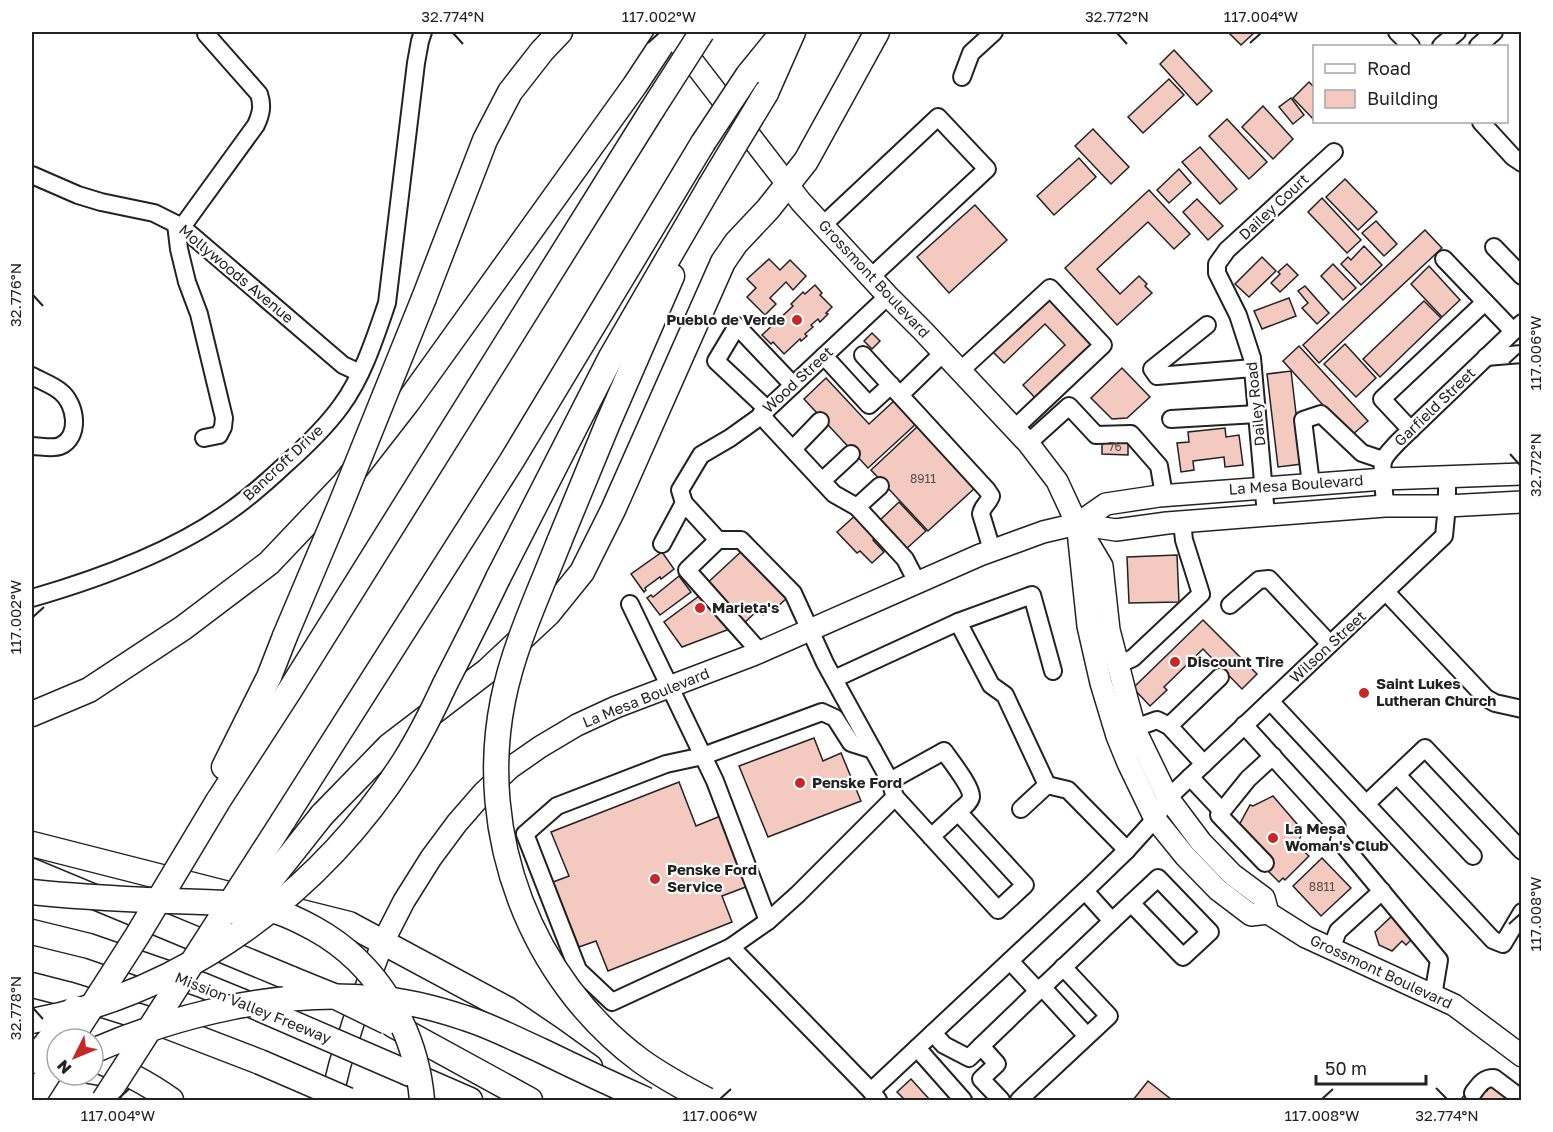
<svg xmlns="http://www.w3.org/2000/svg" width="1553" height="1132" viewBox="0 0 1553 1132" font-family="'Golos Text',sans-serif">
<style>
.building{fill:#f3c9c0;stroke:#222;stroke-width:1.5}
.lines{fill:none;stroke-linecap:round;stroke-linejoin:round}
.minor-casing{stroke:#222;stroke-width:20}
.major-casing{stroke:#222;stroke-width:24}
.highway-casing{stroke:#222;stroke-width:27}
.minor{stroke:#fff;stroke-width:16}
.major{stroke:#fff;stroke-width:21}
.highway{stroke:#fff;stroke-width:24}
.highway-bridge-casing{stroke:#222;stroke-width:27;stroke-linecap:butt}
.highway-bridge{stroke:#fff;stroke-width:24}
.ticks{fill:none;stroke:#222;stroke-width:2}
.poi-dot{fill:#c62828;stroke:#fff;stroke-width:2}
.labels{text-anchor:middle;stroke-width:4.5;stroke-linejoin:round;paint-order:stroke}
.number-label{font-size:12px;fill:#564c4a}
.street-label{font-size:15px;fill:#222;stroke:#fff}
.poi-label{font-size:15px;font-weight:bold;fill:#222;stroke:#fff;text-anchor:start}
.neatline{fill:none;stroke:#222;stroke-width:2}
.ticks-label{font-size:15px;text-anchor:middle;fill:#222}
</style>
<rect width="100%" height="100%" fill="#fff"/>
<g class="building">
<path d="M1228,32H1255L1241,45Z"/>
<path d="M1174,50L1212,91L1197,105L1160,64Z"/>
<path d="M1169,79L1184,95L1143,133L1128,117Z"/>
<path d="M1309,82L1314,87V120L1293,98Z"/>
<path d="M1291,98L1304,115L1293,124L1279,107Z"/>
<path d="M1263,106L1293,139L1273,159L1242,127Z"/>
<path d="M1227,119L1267,162L1249,179L1209,136Z"/>
<path d="M1093,129L1129,167L1111,184L1075,146Z"/>
<path d="M1200,147L1237,189L1220,204L1182,162Z"/>
<path d="M1079,158L1096,177L1054,215L1037,196Z"/>
<path d="M1179,169L1191,183L1169,203L1157,190Z"/>
<path d="M1345,179L1377,212L1358,230L1326,197Z"/>
<path d="M1149,190L1190,234L1174,249L1148,222L1097,269L1120,294L1139,276L1147,284L1145,286L1152,293L1117,325L1065,268Z"/>
<path d="M1322,198L1361,240L1347,253L1308,212Z"/>
<path d="M1197,199L1223,226L1208,240L1183,212Z"/>
<path d="M975,205L1007,240L949,293L917,257Z"/>
<path d="M1376,221L1397,244L1384,256L1362,233Z"/>
<path d="M1425,230L1442,248L1319,363L1303,345Z"/>
<path d="M1364,246L1382,265L1361,285L1341,264L1348,257L1351,260Z"/>
<path d="M1262,257L1276,271L1249,297L1235,284Z"/>
<path d="M769,259L780,270L790,260L806,276L793,290L786,282L770,298L776,304L765,315L747,297L756,288L747,279Z"/>
<path d="M1287,264L1298,275L1280,292L1271,283L1280,274L1278,272Z"/>
<path d="M1333,264L1356,288L1343,300L1321,276Z"/>
<path d="M1429,266L1460,300L1442,317L1411,284Z"/>
<path d="M815,285L822,293L820,295L832,307L826,313L828,314L820,322L818,319L811,325L813,327L805,334L807,336L801,341L800,339L784,354L773,342L771,344L762,335L793,306L791,304L803,292L805,294Z"/>
<path d="M1305,286L1329,313L1317,324L1302,308L1308,303L1298,291Z"/>
<path d="M1047,292L1099,347L1040,403L1023,385L1065,345L1045,324L1004,363L988,347Z"/>
<path d="M1289,298L1296,316L1262,329L1254,311Z"/>
<path d="M1424,301L1441,318L1380,377L1363,359Z"/>
<path d="M872,333L880,341L872,349L864,341Z"/>
<path d="M1345,344L1376,378L1356,397L1324,364Z"/>
<path d="M1299,346L1368,421L1351,436L1283,361Z"/>
<path d="M1122,368L1150,397L1127,418L1112,419L1091,398Z"/>
<path d="M1291,371L1302,464L1278,467L1267,374Z"/>
<path d="M826,378L869,424L895,400L917,423L868,468L804,399Z"/>
<path d="M918,426L976,487L928,531L871,470Z"/>
<path d="M1225,428L1226,437L1239,435L1243,465L1225,467L1224,457L1193,461L1194,470L1181,472L1177,443L1189,442L1188,432Z"/>
<path d="M1102,438L1128,439V455L1102,454Z"/>
<path d="M899,502L926,531L906,549L879,521Z"/>
<path d="M858,513L878,535L873,540L884,552L872,563L860,551L857,553L837,532Z"/>
<path d="M745,548L789,596L774,610L772,607L763,615L758,610L740,627L703,587Z"/>
<path d="M662,552L674,569L661,579L660,577L645,588L646,590L644,592L631,574Z"/>
<path d="M1177,555L1179,602L1129,603L1127,557Z"/>
<path d="M679,576L691,592L660,615L647,598L651,595L653,597Z"/>
<path d="M703,593L735,627L682,647L664,622Z"/>
<path d="M1203,620L1257,674L1242,689L1203,649L1164,687L1167,690L1150,706L1133,688Z"/>
<path d="M814,738L823,761L841,753L861,801L768,837L739,766Z"/>
<path d="M679,782L696,826L723,815L751,885L722,896L732,922L608,971L596,941L579,947L553,882L569,876L551,832Z"/>
<path d="M1273,796L1303,831L1297,845L1309,856L1285,880L1283,878L1279,882L1264,867L1237,829L1250,805L1253,806Z"/>
<path d="M1322,858L1351,888L1321,916L1293,886Z"/>
<path d="M1394,914L1412,939L1406,945L1402,941L1392,951L1379,945L1375,932Z"/>
<path d="M911,1079L930,1100H905L897,1092Z"/>
<path d="M1148,1081L1172,1100H1133Z"/>
<path d="M1492,1082L1515,1100H1465L1462,1098L1469,1090L1483,1088L1487,1091Z"/>
</g>
<g class="lines">
<defs>
<g id="minor">
<path d="M1397,32L1411,46"/>
<path d="M1441,46L1457,32"/>
<path d="M1478,46L1494,32"/>
<path d="M962,77L971,53L994,32"/>
<path d="M1481,122L1513,157L1522,163"/>
<path d="M32,175L78,195L101,202L154,213L182,227L343,365L360,373"/>
<path d="M176,224L179,249L187,282L199,314L224,418L223,427L219,435L204,438"/>
<path d="M823,225L938,117L987,169L871,277"/>
<path d="M182,227L256,125C261,114 263,106 259,94L206,34"/>
<path d="M1494,247L1522,276"/>
<path d="M1444,259L1513,331"/>
<path d="M1207,325L1152,369L1157,376L1253,368"/>
<path d="M863,355L987,490L991,496C989,503 982,506 981,514L992,550"/>
<path d="M824,356L869,405L891,385"/>
<path d="M1486,357L1522,354"/>
<path d="M960,371L1050,288L1103,345L1014,429"/>
<path d="M32,376C41,381 53,385 61,392C76,404 81,437 60,446C53,449 40,446 32,446"/>
<path d="M900,395L943,353"/>
<path d="M767,409L716,361L737,326L793,385"/>
<path d="M761,414L768,423L834,494L857,507"/>
<path d="M1171,419L1257,414"/>
<path d="M1411,430L1382,399L1485,302"/>
<path d="M1028,443L1069,406L1096,435L1131,434L1159,466L1164,495"/>
<path d="M793,449L820,421"/>
<path d="M822,481L851,454"/>
<path d="M1311,484L1303,420L1321,414L1362,453L1383,460"/>
<path d="M880,486L857,507L905,559L917,582"/>
<path d="M684,503L680,490L701,455L730,438L758,418L888,296"/>
<path d="M1385,506C1385,497 1381,469 1383,462C1385,454 1393,448 1398,442L1522,323"/>
<path d="M1266,515L1252,358L1238,315L1217,273V264L1227,250L1334,152"/>
<path d="M662,544L684,503L718,540"/>
<path d="M1386,592L1486,698L1495,703L1522,709"/>
<path d="M32,598C98,579 175,551 231,510C251,496 270,479 287,463C306,446 326,427 341,406C363,376 375,338 387,303L416,63L420,41L423,32"/>
<path d="M630,604L715,781L768,921L798,894L895,797"/>
<path d="M1230,605L1259,580L1269,579L1330,644"/>
<path d="M958,622L1032,595L1053,671"/>
<path d="M760,652L687,570L718,540H741L793,593L825,663L890,781L895,797L998,910L1025,885L958,812L931,837"/>
<path d="M1118,665L1133,658L1201,594L1184,540L1182,522"/>
<path d="M834,679L958,622L991,685L1005,695L1047,785L1068,790L1127,850"/>
<path d="M1270,701L1493,940L1503,944L1522,912"/>
<path d="M1244,725L1337,827"/>
<path d="M1169,726L1220,677"/>
<path d="M1135,728L1157,720L1169,726L1204,764"/>
<path d="M1397,775L1473,856"/>
<path d="M1190,777L1222,811"/>
<path d="M890,781L944,751C950,760 972,787 971,797C970,803 962,808 958,812"/>
<path d="M1366,804L1425,748L1522,851"/>
<path d="M1021,809L1047,785"/>
<path d="M1339,840L1439,960L1433,996"/>
<path d="M1265,863L1219,815L1248,779L1273,756"/>
<path d="M768,921L731,947L612,1002L578,970L525,834L557,806L666,764L703,756L822,712L835,718L851,743L873,750"/>
<path d="M1112,921L1158,878L1210,932L1183,957L1131,903"/>
<path d="M731,947L871,1091L878,1100"/>
<path d="M1331,949L1338,931L1382,891"/>
<path d="M1010,961L1038,991L1048,982L1112,921L1085,891"/>
<path d="M1042,987L1087,1036"/>
<path d="M933,1033L944,1045L969,1058L981,1046"/>
<path d="M917,1048L963,1100"/>
<path d="M871,1091L1093,883L1127,850L1155,819L1168,798L1444,536L1447,506V477"/>
<path d="M1473,1093C1479,1085 1483,1078 1494,1078L1522,1099"/>
<path d="M1001,1100L981,1079L997,1064L981,1046L1038,991"/>
<path d="M1019,1100L1109,1016L1063,967"/>
</g>
<g id="major">
<path d="M670,32L801,202L888,296L923,331L1028,443L1057,481L1077,524L1102,566L1109,630L1127,699L1136,732L1168,798L1201,842L1233,875L1264,898L1268,913"/>
<path d="M1077,524L1116,530L1167,523L1385,506H1447L1522,502"/>
<path d="M1078,531L1088,626L1101,683L1117,736L1128,763L1155,819L1185,856L1218,890L1251,915L1268,913L1306,937L1454,1005L1522,1056"/>
<path d="M331,1100L340,1064L356,1014L383,942L404,901L431,858L457,823L484,792L510,768L540,747L577,725L616,707L753,655L980,555L1043,532L1077,524L1106,504L1159,496L1384,479L1522,474"/>
</g>
<g id="highway">
<path d="M748,75L783,32"/>
<path d="M766,93L793,32"/>
<path d="M424,298L485,140L510,92L542,51L560,32"/>
<path d="M559,542L608,423L672,276"/>
<path d="M498,578L611,357L710,186"/>
<path d="M32,714L89,690L183,628L269,563L344,484L407,403L635,85L670,32"/>
<path d="M224,767L269,677L285,636"/>
<path d="M218,801L290,690L652,110"/>
<path d="M322,815L389,746L487,671L548,614L582,572L613,510L723,262L736,243L768,209L806,161L877,32"/>
<path d="M283,821L511,462L703,143"/>
<path d="M32,844L248,899"/>
<path d="M32,871L292,979"/>
<path d="M285,908L349,924L507,1009L551,1039L590,1067"/>
<path d="M32,932L89,946L202,985L258,1008"/>
<path d="M32,985L67,994L148,1019L260,1062"/>
<path d="M393,1025L530,1100"/>
<path d="M93,1059C119,1068 149,1084 171,1100"/>
<path d="M408,1073L470,1100"/>
<path d="M32,1089L79,1095L108,1100"/>
</g>
</defs>
<use href="#minor" class="minor-casing"/>
<use href="#major" class="major-casing"/>
<use href="#highway" class="highway-casing"/>
<use href="#minor" class="minor"/>
<use href="#major" class="major"/>
<use href="#highway" class="highway"/>
<defs>
<g id="highway-bridge">
<path d="M652,110L702,32"/>
<path d="M703,143L748,75"/>
<path d="M710,186L766,93"/>
<path d="M559,542C539,593 514,645 503,700C476,834 530,979 641,1061C662,1076 684,1088 707,1100"/>
<path d="M285,636L340,506L424,298"/>
<path d="M32,892C77,897 123,899 169,901C205,902 243,902 278,912C291,916 304,923 315,929C378,964 416,1030 422,1100"/>
<path d="M242,916L322,815"/>
<path d="M292,979L334,996L387,1022"/>
<path d="M260,1009L408,1073"/>
<path d="M32,1021C186,993 321,892 405,760C420,736 433,710 445,684C463,649 481,614 498,578"/>
<path d="M71,1039L137,936L218,801"/>
<path d="M93,1051C178,1014 279,990 372,998C403,1000 435,1008 465,1018C491,1026 515,1039 540,1050C575,1067 611,1084 647,1100"/>
<path d="M32,1061L75,1008"/>
<path d="M260,1062L348,1100"/>
<path d="M32,1100L57,1061"/>
<path d="M104,1100L283,821"/>
</g>
</defs>
<use href="#highway-bridge" class="highway-bridge-casing"/>
<use href="#highway-bridge" class="highway-bridge"/>
</g>
<path class="ticks" d="M453,33L463,44M1117,33L1127,44M648,43L659,33M1250,43L1261,33M33,295L43,306M1509,363L1520,353M1510,454L1520,465M33,617L44,607M1509,924L1520,914M33,1008L43,1019M1436,1088L1447,1099M118,1099L129,1089M720,1099L731,1089M1322,1099L1333,1089"/>
<g class="poi-dot">
<circle cx="797" cy="320" r="6"/>
<circle cx="700" cy="608" r="6"/>
<circle cx="1175" cy="662" r="6"/>
<circle cx="1364" cy="693" r="6"/>
<circle cx="800" cy="783" r="6"/>
<circle cx="1273" cy="838" r="6"/>
<circle cx="655" cy="879" r="6"/>
</g>
<g class="labels">
<g class="number-label">
<text x="1115" y="451">76</text>
<text x="923" y="483">8911</text>
<text x="1322" y="891">8811</text>
</g>
<g class="street-label">
<text transform="translate(1274 207) rotate(-43)" y="5">Dailey Court</text>
<text transform="translate(236 274) rotate(40)" y="5">Mollywoods Avenue</text>
<text transform="translate(874 279) rotate(47)" y="5">Grossmont Boulevard</text>
<text transform="translate(798 380) rotate(-43)" y="5">Wood Street</text>
<text transform="translate(1256 404) rotate(-96)" y="5">Dailey Road</text>
<text transform="translate(1435 407) rotate(-44)" y="5">Garfield Street</text>
<text transform="translate(283 463) rotate(-43)" y="5">Bancroft Drive</text>
<text transform="translate(1296 485) rotate(-4)" y="5">La Mesa Boulevard</text>
<text transform="translate(1328 647) rotate(-43)" y="5">Wilson Street</text>
<text transform="translate(646 698) rotate(-22)" y="5">La Mesa Boulevard</text>
<text transform="translate(1381 972) rotate(25)" y="5">Grossmont Boulevard</text>
<text transform="translate(253 1008) rotate(22)" y="5">Mission Valley Freeway</text>
</g>
<g class="poi-label">
<text x="785" y="325" text-anchor="end">Pueblo de Verde</text>
<text x="712" y="613">Marieta's</text>
<text x="1187" y="667">Discount Tire</text>
<text x="1376" y="689">Saint Lukes<tspan x="1376" dy="17">Lutheran Church</tspan></text>
<text x="812" y="788">Penske Ford</text>
<text x="1285" y="834">La Mesa<tspan x="1285" dy="17">Woman's Club</tspan></text>
<text x="667" y="875">Penske Ford<tspan x="667" dy="17">Service</tspan></text>
</g>
</g>
<rect width="1553" height="1132" fill="none" stroke="#ffffff" stroke-width="66"/>
<rect x="1313" y="45" width="195" height="78" fill="#ffffff" stroke="#a7a7a7" stroke-width="1.5"/>
<rect x="1325" y="64" width="30" height="9" fill="#ffffff" stroke="#a7a7a7" stroke-width="1.5"/>
<text x="1367" y="75" font-size="18" fill="#222222">Road</text>
<rect x="1325" y="90" width="30" height="18" fill="#f3c9c0" stroke="#a7a7a7" stroke-width="1.5"/>
<text x="1367" y="105" font-size="18" fill="#222222">Building</text>
<g transform="translate(75 1057) rotate(227)"><circle r="28" fill="#ffffff" stroke="#a7a7a7" stroke-width="1.5"/>
<path d="M0-4.5L10 22L0 15L-10 22Z" fill="#c62828"/>
<text y="-9" font-size="16" font-weight="bold" text-anchor="middle" fill="#222222">N</text>
</g>
<path d="M1316 1075v9h110v-9" fill="none" stroke="#222222" stroke-width="3"/>
<text x="1325" y="1075" font-size="18" fill="#222222" stroke="#ffffff" stroke-width="4.5" paint-order="stroke">50 m</text>
<rect x="33" y="33" width="1487" height="1066" class="neatline"/>
<g class="ticks-label">
<text x="453" y="22">32.774°N</text>
<text x="659" y="22">117.002°W</text>
<text x="1117" y="22">32.772°N</text>
<text x="1261" y="22">117.004°W</text>
<text transform="translate(16 295) rotate(-90)" y="5">32.776°N</text>
<text transform="translate(1536 353) rotate(-90)" y="5">117.006°W</text>
<text transform="translate(1536 465) rotate(-90)" y="5">32.772°N</text>
<text transform="translate(16 617) rotate(-90)" y="5">117.002°W</text>
<text transform="translate(1536 914) rotate(-90)" y="5">117.008°W</text>
<text transform="translate(16 1008) rotate(-90)" y="5">32.778°N</text>
<text x="118" y="1121">117.004°W</text>
<text x="720" y="1121">117.006°W</text>
<text x="1322" y="1121">117.008°W</text>
<text x="1447" y="1121">32.774°N</text>
</g>
</svg>
